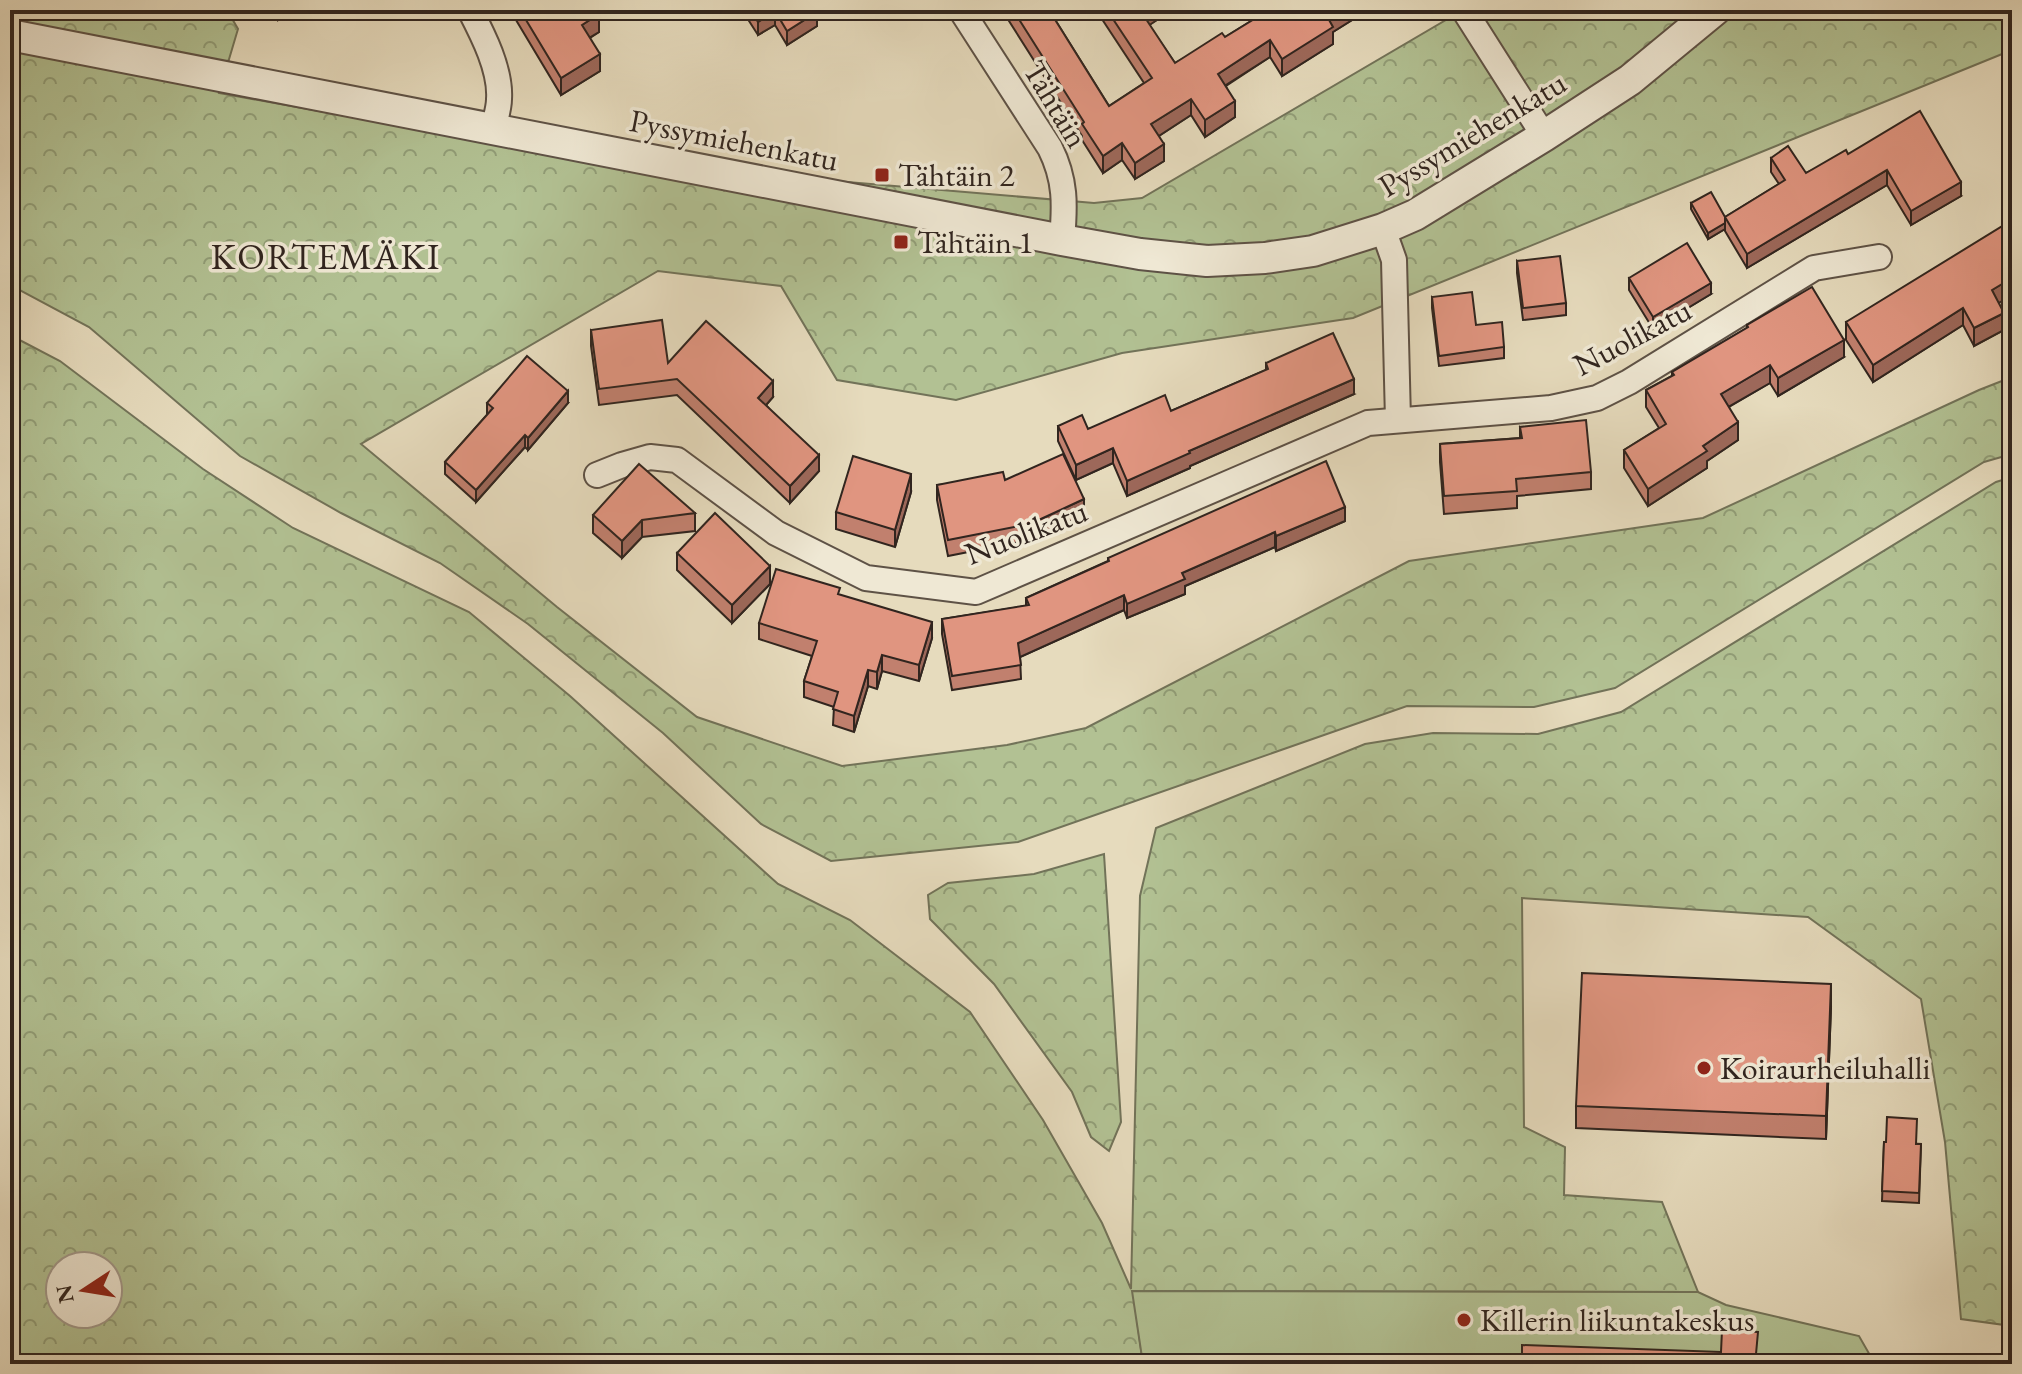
<svg xmlns="http://www.w3.org/2000/svg" width="2022" height="1374" viewBox="0 0 2022 1374" font-family="'EB Garamond',serif">
<style>
.forest{fill:url(#forest-crowns);stroke:#727359;stroke-width:2;fill-rule:evenodd}
.park{fill:#b2c193;stroke:#727359;stroke-width:2}
.lines{fill:none;stroke-linecap:round;stroke-linejoin:round}
.minor-casing{stroke:#5e5246;stroke-width:28}
.tertiary-casing{stroke:#5e5246;stroke-width:34}
.minor{stroke:#efe8d4;stroke-width:24}
.tertiary{stroke:#efe8d4;stroke-width:30}
.wall{fill:#c1806e;stroke:#31251f;stroke-width:2}
.shaded-wall{fill:#9d685a;stroke:#31251f;stroke-width:2}
.building{fill:#e09580;stroke:#31251f;stroke-width:2}
.poi-dot{fill:#8f2418;stroke:#efe8d4;stroke-width:3}
.labels{text-anchor:middle;stroke-width:7;stroke-linejoin:round;paint-order:stroke}
.street-label{font-size:32px;fill:#31251f;stroke:#efe8d4}
.poi-label{font-size:32px;fill:#31251f;stroke:#efe8d4;text-anchor:start}
.quarter-label{font-size:36px;letter-spacing:2px;fill:#31251f;stroke:#efe8d4}
</style>
<defs>
<pattern id="forest-crowns" width="20" height="18" patternUnits="userSpaceOnUse" patternTransform="scale(2)"><rect width="20" height="18" fill="#b2c193"/><path d="M2 6a3 3 0 1 1 6 0M12 15a3 3 0 1 1 6 0" fill="none" stroke="#919d77"/></pattern>
</defs>
<rect width="100%" height="100%" fill="#e6dbbd"/>
<filter id="stains"><feTurbulence type="fractalNoise" baseFrequency=".0025" numOctaves="4"/><feColorMatrix values="0 0 0 0 .2 0 0 0 0 .09 0 0 0 0 .02 0 0 0 .5 -.17"/></filter>
<radialGradient id="worn" r=".72"><stop offset=".6" stop-color="#630" stop-opacity="0"/><stop offset="1" stop-color="#630" stop-opacity=".3"/></radialGradient>
<g class="forest">
<path d="M10,10H227L238,29L219,93L588,160L1094,203L1142,198L1463,10H2012V50L1353,318L1122,353L956,400L837,380L781,286L658,271L361,444L557,607L697,717L842,766L1007,745L1086,728L1409,561L1703,518L1979,390L2012,377V454L1984,462L1615,688L1534,707L1407,706L1018,842L831,861L761,824L663,733L528,624L440,563L341,513L240,456L89,327L10,285Z"/>
<path d="M10,335L60,361L203,469L293,528L469,612L570,696L778,884L850,920L970,1012L1043,1120L1102,1223L1131,1289L1140,896L1156,828L1365,744L1433,733L1538,734L1621,712L1996,482L2012,477V1326L1961,1319L1945,1142L1921,999L1808,917L1522,898L1524,1127L1565,1147L1564,1195L1662,1202L1698,1292L1133,1291L1143,1364H10ZM60,1266H108V1314H60Z"/>
<path d="M1104,854L1121,1122L1109,1151L1091,1137L1072,1092L994,984L930,919L928,895L948,883L1034,874Z"/>
</g>
<path class="park" d="M1132,1291L1698,1292L1726,1305L1859,1336L1875,1364H1143Z"/>
<g class="lines">
<defs>
<g id="minor">
<path d="M470,10C483,35 501,70 499,99C499,109 495,120 493,130"/>
<path d="M961,10L1050,148C1066,180 1065,205 1062,240"/>
<path d="M1464,10L1544,136"/>
<path d="M1383,229L1394,260L1398,420"/>
<path d="M597,475L622,465L650,457L677,460L776,533L866,578L976,592L1368,423L1551,408L1597,398L1629,382L1814,268L1879,257"/>
</g>
<path id="tertiary" d="M10,35L1062,240L1140,254L1207,261L1265,258L1313,251L1383,229L1415,215L1544,136L1630,80L1715,10"/>
</defs>
<use href="#minor" class="minor-casing"/>
<use href="#tertiary" class="tertiary-casing"/>
<use href="#minor" class="minor"/>
<use href="#tertiary" class="tertiary"/>
</g>
<g class="wall">
<path d="M272,10H294L278,20Z"/>
<path d="M510,10H597L599,32L590,38L600,71L561,95Z"/>
<path d="M742,10H816L817,26L787,45L775,25L758,35Z"/>
<path d="M1002,10H1049L1109,106L1144,83L1096,10H1172L1149,25L1175,63L1225,37L1269,10H1368L1333,32V44L1282,76L1270,57L1226,86L1235,117L1205,137L1191,115L1159,136L1164,161L1135,179L1122,160L1103,173L1082,140V136Z"/>
<path d="M1848,154L1961,196L1911,225L1887,185L1747,268L1725,231V229L1708,239L1691,209V203L1725,217L1779,184L1771,172V158L1806,173Z"/>
<path d="M1517,261L1566,303V315L1523,320L1517,273Z"/>
<path d="M1629,278L1711,294L1653,329L1629,290Z"/>
<path d="M1432,297L1476,325L1504,347V358L1439,366L1432,308Z"/>
<path d="M1999,303L2004,330L1974,346L1963,325L1873,382L1846,340V322Z"/>
<path d="M1747,325L1844,357L1778,396L1770,383L1729,407L1738,440L1707,461V468L1648,506L1624,468V450L1659,428L1646,407V390L1672,376V372L1747,328Z"/>
<path d="M591,330L668,363L773,397L766,405L819,471L790,503L677,395L599,405L591,346Z"/>
<path d="M1266,363L1354,394L1190,466V468L1127,496L1113,463L1076,480L1058,441V426L1088,429L1171,411L1266,370Z"/>
<path d="M487,403H568L528,450L525,447L476,502L445,474V462L487,415Z"/>
<path d="M1520,427L1591,472V489L1517,496V508L1444,514L1440,462V444L1520,438Z"/>
<path d="M1005,480L1084,515L1030,540L948,556L937,500V485Z"/>
<path d="M911,492L895,547L836,529V512Z"/>
<path d="M695,513V531L642,537L622,558L593,533V515Z"/>
<path d="M1345,521L1276,551L1275,547L1185,586V594L1127,618L1124,610L1020,657L1021,679L952,690L942,634V619L1026,606V598L1108,561V558Z"/>
<path d="M677,553L770,584L732,623L677,570Z"/>
<path d="M840,595L932,638L919,681L882,671L877,689L868,686L854,732L833,725L834,707L804,697V681L812,656L759,639V623Z"/>
<path d="M1831,1007L1826,1139L1576,1128V1106Z"/>
<path d="M1884,1142L1921,1144L1919,1203L1882,1201Z"/>
</g>
<g class="shaded-wall">
<path d="M278,10H294L278,20Z"/>
<path d="M1146,10H1172L1142,30V13Z"/>
<path d="M1341,10H1368L1333,32V44L1282,76V59L1328,18Z"/>
<path d="M775,11V25L758,35V22Z"/>
<path d="M817,12V26L787,45V31Z"/>
<path d="M599,14V32L582,42V25Z"/>
<path d="M1270,40V57L1218,90V74Z"/>
<path d="M600,54V71L561,95V78Z"/>
<path d="M1191,99V115L1151,141V124Z"/>
<path d="M1235,101V117L1205,137V120Z"/>
<path d="M1122,143V160L1103,173V156Z"/>
<path d="M1164,144V161L1135,179V163Z"/>
<path d="M1887,170V185L1747,268V254Z"/>
<path d="M1961,182V196L1911,225V211Z"/>
<path d="M1725,223V229L1708,239V233Z"/>
<path d="M2012,278V295L1992,307V290Z"/>
<path d="M1711,283V294L1653,329V317Z"/>
<path d="M1963,308V325L1873,382V365Z"/>
<path d="M2004,313V330L1974,346V328Z"/>
<path d="M1844,340V357L1778,396V378Z"/>
<path d="M1770,365V383L1721,411V394Z"/>
<path d="M1354,379V394L1190,466V468L1127,496V481L1189,451Z"/>
<path d="M773,381V397L758,414V398Z"/>
<path d="M568,391V403L528,450V438Z"/>
<path d="M1738,422V440L1707,461V468L1648,506V489L1703,446Z"/>
<path d="M525,435V447L476,502V490Z"/>
<path d="M1113,448V463L1076,480V465Z"/>
<path d="M819,455V471L790,503V486Z"/>
<path d="M911,474V492L895,547V530Z"/>
<path d="M1084,499V515L1030,540V524Z"/>
<path d="M1345,507V521L1276,551V536Z"/>
<path d="M642,520V537L622,558V541Z"/>
<path d="M1275,532V547L1185,586V594L1127,618V604L1182,573Z"/>
<path d="M770,566V584L732,623V605Z"/>
<path d="M1124,595V610L1018,658V643Z"/>
<path d="M932,622V638L919,681V665Z"/>
<path d="M882,655V671L877,689V672Z"/>
<path d="M868,670V686L854,732V716Z"/>
<path d="M1831,984V1007L1826,1139V1116Z"/>
</g>
<g class="building">
<path d="M520,10H597L599,14L582,25L600,54L561,78Z"/>
<path d="M751,10H816L817,12L787,31L775,11L758,22Z"/>
<path d="M1013,10H1049L1109,106L1152,78L1107,10H1146L1142,13L1175,63L1222,33L1225,37L1269,10H1341L1328,18L1333,27L1282,59L1270,40L1218,74L1235,101L1205,120L1191,99L1151,124L1164,144L1135,163L1122,143L1103,156L1082,124L1084,122Z"/>
<path d="M1920,111L1961,182L1911,211L1887,170L1747,254L1725,217L1785,180L1771,158L1788,146L1806,173L1846,150L1848,154Z"/>
<path d="M1711,192L1725,217V223L1708,233L1691,203Z"/>
<path d="M2009,222L2012,227V278L1992,290L2004,313L1974,328L1963,308L1873,365L1846,322Z"/>
<path d="M1687,243L1711,283L1653,317L1629,278Z"/>
<path d="M1560,256L1566,303L1523,308L1517,261Z"/>
<path d="M1812,287L1844,340L1778,378L1770,365L1721,394L1738,422L1703,446L1707,451L1648,489L1624,450L1666,424L1646,390L1674,375L1672,372L1748,327L1747,325Z"/>
<path d="M1472,292L1476,325L1502,322L1504,347L1439,356L1432,297Z"/>
<path d="M662,320L668,363L706,321L773,381L758,398L819,455L790,486L677,379L599,389L591,330Z"/>
<path d="M1333,333L1354,379L1189,451L1190,453L1127,481L1113,448L1076,465L1058,426L1082,415L1088,429L1165,395L1171,411L1268,369L1266,363Z"/>
<path d="M527,356L568,391L528,438L525,435L476,490L445,462L493,408L487,403Z"/>
<path d="M1586,420L1591,472L1516,479L1517,491L1444,496L1440,444L1522,438L1520,427Z"/>
<path d="M1063,454L1084,499L1030,524L948,540L937,485L1003,472L1005,480Z"/>
<path d="M853,456L911,474L895,530L836,512Z"/>
<path d="M1326,461L1345,507L1276,536L1275,532L1182,573L1185,579L1127,604L1124,595L1018,643L1021,665L952,676L942,619L1029,605L1026,598L1109,561L1108,558Z"/>
<path d="M639,464L695,513L642,520L622,541L593,515Z"/>
<path d="M715,513L770,566L732,605L677,553Z"/>
<path d="M776,569L840,588L838,594L932,622L919,665L882,655L877,672L868,670L854,716L833,709L838,692L804,681L817,641L759,623Z"/>
<path d="M1582,973L1831,984L1826,1116L1576,1106Z"/>
<path d="M1887,1117L1917,1119L1916,1144H1921L1919,1193L1882,1191L1884,1142H1886Z"/>
<path d="M1722,1330L1758,1332L1756,1354L1832,1356V1364H1522V1345L1721,1352Z"/>
</g>
<g class="poi-dot">
<rect x="874" y="167" width="16" height="16" rx="4"/>
<rect x="893" y="234" width="16" height="16" rx="4"/>
<circle cx="1704" cy="1068" r="8"/>
<circle cx="1464" cy="1320" r="8"/>
</g>
<g class="labels">
<g class="street-label">
<text transform="translate(1056 104) rotate(59)" y="11">Tähtäin</text>
<text transform="translate(1472 134) rotate(-31)" y="11">Pyssymiehenkatu</text>
<text transform="translate(734 140) rotate(11)" y="11">Pyssymiehenkatu</text>
<text transform="translate(1632 337) rotate(-28)" y="11">Nuolikatu</text>
<text transform="translate(1026 532) rotate(-21)" y="11">Nuolikatu</text>
</g>
<g class="poi-label">
<text x="898" y="186">Tähtäin 2</text>
<text x="917" y="253">Tähtäin 1</text>
<text x="1720" y="1079">Koiraurheiluhalli</text>
<text x="1480" y="1331">Killerin liikuntakeskus</text>
</g>
<g class="quarter-label">
<text x="326" y="269">KORTEMÄKI</text>
</g>
</g>
<rect width="2022" height="1374" fill="none" stroke="#e6dbbd" stroke-width="40"/>
<rect x="12" y="12" width="1998" height="1350" fill="none" stroke="#31251f" stroke-width="4"/>
<rect x="20" y="20" width="1982" height="1334" fill="none" stroke="#31251f" stroke-width="2"/>
<g transform="translate(84 1290) rotate(258)"><circle r="38" fill="#efe8d4" stroke="#a39a8c" stroke-width="2"/>
<path d="M0-6L14 30L0 20L-14 30Z" fill="#8f2418"/>
<text y="-12" font-size="22" font-weight="bold" text-anchor="middle" fill="#31251f">N</text>
</g>
<rect width="100%" height="100%" filter="url(#stains)"/>
<rect width="100%" height="100%" fill="url(#worn)"/>
</svg>
